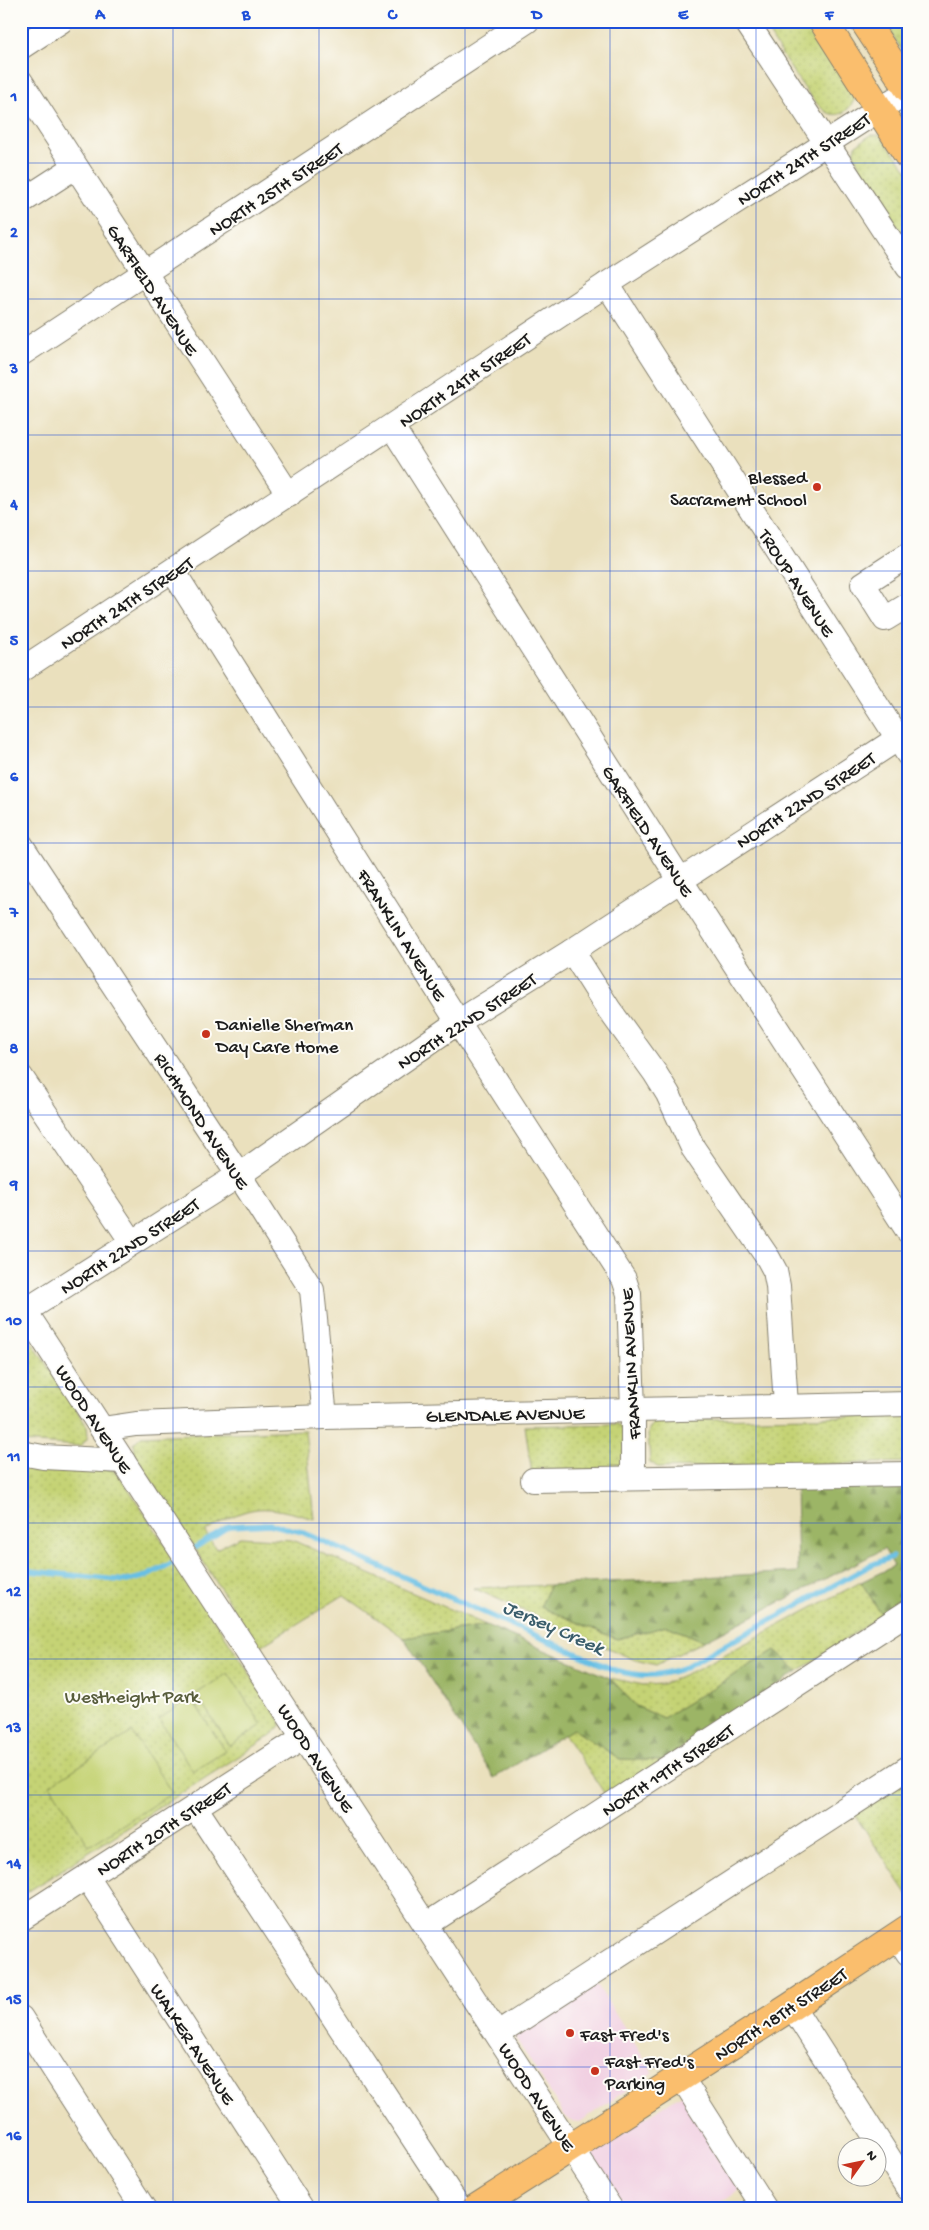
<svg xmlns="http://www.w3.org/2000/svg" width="929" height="2230" viewBox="0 0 929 2230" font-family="'Gochi Hand',sans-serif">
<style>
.built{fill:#f1d0e2}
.grass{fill:url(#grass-dots);stroke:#707848}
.forest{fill:url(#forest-firs);stroke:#5c6841}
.garden{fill:#c5d374;stroke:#707848}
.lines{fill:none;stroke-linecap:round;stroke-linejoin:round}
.stream{stroke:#67bfe4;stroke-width:5.5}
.minor-casing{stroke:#837e6c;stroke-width:26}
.major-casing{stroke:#837e6c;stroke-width:30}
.minor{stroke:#fff;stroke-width:24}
.major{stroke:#fabe6d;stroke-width:28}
.grid{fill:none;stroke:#1d4ed8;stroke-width:1;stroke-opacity:0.55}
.poi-dot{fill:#c8321e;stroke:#fdfcf7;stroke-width:2}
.labels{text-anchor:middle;stroke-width:4;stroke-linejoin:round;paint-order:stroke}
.street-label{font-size:19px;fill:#1c1c1c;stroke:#fdfcf7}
.poi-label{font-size:19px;fill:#1c1c1c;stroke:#fdfcf7;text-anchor:start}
.park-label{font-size:19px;fill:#575c3b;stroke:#fdfcf7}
.water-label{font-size:20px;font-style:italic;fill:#3a5d6c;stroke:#fdfcf7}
.neatline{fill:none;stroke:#1d4ed8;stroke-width:2}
.grid-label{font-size:16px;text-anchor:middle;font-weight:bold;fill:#1d4ed8}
</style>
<defs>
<pattern id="grass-dots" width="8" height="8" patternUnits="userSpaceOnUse" patternTransform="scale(1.25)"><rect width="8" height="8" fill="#c5d374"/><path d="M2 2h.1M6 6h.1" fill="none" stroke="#a9b564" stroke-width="1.8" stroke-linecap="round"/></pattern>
<pattern id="forest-firs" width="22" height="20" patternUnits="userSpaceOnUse" patternTransform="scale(1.25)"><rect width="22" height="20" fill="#9cb566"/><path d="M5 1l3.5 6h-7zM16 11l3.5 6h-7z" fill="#7e9253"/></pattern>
</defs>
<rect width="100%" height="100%" fill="#fdfcf7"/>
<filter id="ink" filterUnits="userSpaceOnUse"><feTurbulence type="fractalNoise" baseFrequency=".02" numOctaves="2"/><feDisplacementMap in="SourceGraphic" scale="10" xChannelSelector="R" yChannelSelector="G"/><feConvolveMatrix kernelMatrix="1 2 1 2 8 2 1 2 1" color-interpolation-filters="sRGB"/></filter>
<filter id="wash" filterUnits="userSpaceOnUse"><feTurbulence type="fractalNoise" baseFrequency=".0096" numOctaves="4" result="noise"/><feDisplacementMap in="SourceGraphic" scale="20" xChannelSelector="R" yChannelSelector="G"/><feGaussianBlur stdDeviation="1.12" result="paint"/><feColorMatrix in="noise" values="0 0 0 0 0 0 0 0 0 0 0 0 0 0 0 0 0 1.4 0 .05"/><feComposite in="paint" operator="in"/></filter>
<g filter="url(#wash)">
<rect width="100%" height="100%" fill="#eae0bd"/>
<g class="built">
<path d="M594,1980L653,2072L580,2122L571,2121L565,2116L511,2031Z"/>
<path d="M693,2087L752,2181L710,2209H624L592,2159L594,2150Z"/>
</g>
<g class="grass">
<path d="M761,21H811L851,86L855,99C850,108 843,117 831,114C812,109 774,40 761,21Z"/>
<path d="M882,21H908V58Z"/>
<path d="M871,135H880L908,171V242L863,173L854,155L856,145Z"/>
<path d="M21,1326L87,1426L88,1437L81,1446L21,1442Z"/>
<path d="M908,1415V1462L659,1468L650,1462L648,1433L651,1425L662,1420Z"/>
<path d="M617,1424L624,1430L625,1460L619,1468L532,1474L525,1426Z"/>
<path d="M305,1430L314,1519C262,1504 251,1503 205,1532L216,1549L240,1537L292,1540L486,1625L404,1638L344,1595L258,1648L135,1454L134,1443L141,1436Z"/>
<path d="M21,1461L113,1470L120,1476L280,1720L281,1726L269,1737L21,1896Z"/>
<path d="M861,1582L882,1615L798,1671L775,1650L663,1718L636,1706L610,1678L643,1685L663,1684L697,1669Z"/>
<path d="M550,1585L541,1607L617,1639L667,1626L704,1641L656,1665L635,1660L473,1588Z"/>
<path d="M573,1729L620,1759L662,1761L607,1797L564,1734Z"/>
<path d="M908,1778V1895L854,1814Z"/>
</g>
<g class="forest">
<path d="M908,1484V1601L882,1615L861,1582L894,1566L884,1549L704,1641L667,1626L617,1639L540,1607L550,1585L798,1572L796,1488Z"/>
<path d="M486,1625L610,1678L636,1706L663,1718L775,1650L798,1671L662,1761L620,1759L573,1729L494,1778L404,1638Z"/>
</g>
<g class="garden">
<path d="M228,1673L262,1725L230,1746L196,1694Z"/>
<path d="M191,1698L225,1750L193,1771L159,1719Z"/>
<path d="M132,1732L172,1793L89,1846L50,1785Z"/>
</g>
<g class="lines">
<g class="stream">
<path d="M196,1547L229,1526L270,1524L302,1532L614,1670C641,1677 655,1677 681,1669L871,1565L892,1557"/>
<path d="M21,1570L127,1581L147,1576L172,1563"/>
</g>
</g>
</g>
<g filter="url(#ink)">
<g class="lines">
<defs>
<g id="minor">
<path d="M746,21L908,267"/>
<path d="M21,47L61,21"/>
<path d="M21,82L289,495"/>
<path d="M21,202L75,167"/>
<path d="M607,284L908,754"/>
<path d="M21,354L527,21"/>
<path d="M392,427L681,881L908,1231"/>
<path d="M908,555L863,584L885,619L908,605"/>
<path d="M173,571L458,1022L624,1279L629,1294L633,1410V1478"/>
<path d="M21,670L607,284L908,91"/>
<path d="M21,845L239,1175L312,1290L325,1417"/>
<path d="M572,951L608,1008L655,1073L668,1094L693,1148L768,1258L775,1271L778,1286L786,1405"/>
<path d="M21,1077L132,1242"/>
<path d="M21,1305L611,2209"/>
<path d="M25,1311L239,1175L458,1022L572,951L908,732"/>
<path d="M102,1429L136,1424L325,1417L908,1404"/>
<path d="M21,1453L43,1457L123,1461"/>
<path d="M533,1480L908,1474"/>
<path d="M195,1807L460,2209"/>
<path d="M87,1877L302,2209"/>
<path d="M21,1919L304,1737"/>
<path d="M426,1925L908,1612"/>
<path d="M897,1936L908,1953"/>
<path d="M792,2006L908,2188"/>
<path d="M21,2018L144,2209"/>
<path d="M498,2034L908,1768"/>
<path d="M681,2077L765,2209"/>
</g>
<g id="major">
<path d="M823,21L908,155"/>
<path d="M864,21L908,88"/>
<path d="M475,2209L792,2006L908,1929"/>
</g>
</defs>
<use href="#minor" class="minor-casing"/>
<use href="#major" class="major-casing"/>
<use href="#minor" class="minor"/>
<use href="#major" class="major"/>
</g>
</g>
<path class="grid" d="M173,21V2209M319,21V2209M465,21V2209M610,21V2209M756,21V2209M21,163H908M21,299H908M21,435H908M21,571H908M21,707H908M21,843H908M21,979H908M21,1115H908M21,1251H908M21,1387H908M21,1523H908M21,1659H908M21,1795H908M21,1931H908M21,2067H908"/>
<g class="poi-dot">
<circle cx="817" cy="487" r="5"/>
<circle cx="206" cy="1034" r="5"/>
<circle cx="570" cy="2033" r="5"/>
<circle cx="595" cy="2071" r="5"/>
</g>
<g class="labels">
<g class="street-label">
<text transform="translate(803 158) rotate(-33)" y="7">NORTH 24TH STREET</text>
<text transform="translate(275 188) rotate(-33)" y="7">NORTH 25TH STREET</text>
<text transform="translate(154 289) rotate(57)" y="7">GARFIELD AVENUE</text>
<text transform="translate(464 379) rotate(-34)" y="7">NORTH 24TH STREET</text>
<text transform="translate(798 582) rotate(57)" y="7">TROUP AVENUE</text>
<text transform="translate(126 602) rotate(-33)" y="7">NORTH 24TH STREET</text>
<text transform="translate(805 799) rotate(-33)" y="7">NORTH 22ND STREET</text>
<text transform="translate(649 830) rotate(57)" y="7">GARFIELD AVENUE</text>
<text transform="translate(403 934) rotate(58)" y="7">FRANKLIN AVENUE</text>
<text transform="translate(466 1020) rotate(-33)" y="7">NORTH 22ND STREET</text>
<text transform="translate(203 1120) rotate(57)" y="7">RICHMOND AVENUE</text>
<text transform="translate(129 1245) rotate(-33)" y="7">NORTH 22ND STREET</text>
<text transform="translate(629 1364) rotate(-93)" y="7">FRANKLIN AVENUE</text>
<text transform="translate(505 1413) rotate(-1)" y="7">GLENDALE AVENUE</text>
<text transform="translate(95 1418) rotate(57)" y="7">WOOD AVENUE</text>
<text transform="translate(317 1757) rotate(57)" y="7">WOOD AVENUE</text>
<text transform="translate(667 1769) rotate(-33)" y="7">NORTH 19TH STREET</text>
<text transform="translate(163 1828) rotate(-33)" y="7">NORTH 20TH STREET</text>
<text transform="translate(780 2013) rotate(-33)" y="7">NORTH 18TH STREET</text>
<text transform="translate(194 2043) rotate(57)" y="7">WALKER AVENUE</text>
<text transform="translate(538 2096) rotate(57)" y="7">WOOD AVENUE</text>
</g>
<g class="poi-label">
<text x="807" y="483" text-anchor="end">Blessed<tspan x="807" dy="22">Sacrament School</tspan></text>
<text x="216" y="1030">Danielle Sherman<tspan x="216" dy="22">Day Care Home</tspan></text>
<text x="580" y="2040">Fast Fred's</text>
<text x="605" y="2067">Fast Fred's<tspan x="605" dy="22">Parking</tspan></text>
</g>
<g class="park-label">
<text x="132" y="1702">Westheight Park</text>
</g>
<g class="water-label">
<text transform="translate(554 1626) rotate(24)" y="7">Jersey Creek</text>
</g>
</g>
<rect width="929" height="2230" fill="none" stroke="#fdfcf7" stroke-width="55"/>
<g transform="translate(862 2162) rotate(57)"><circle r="24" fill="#fdfcf7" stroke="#a3a29f"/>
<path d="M0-4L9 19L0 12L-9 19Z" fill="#c8321e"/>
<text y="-8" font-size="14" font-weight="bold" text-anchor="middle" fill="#1c1c1c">N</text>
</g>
<rect x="28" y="28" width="874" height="2174" class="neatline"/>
<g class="grid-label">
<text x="100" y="19">A</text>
<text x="246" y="19">B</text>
<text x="392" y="19">C</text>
<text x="537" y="19">D</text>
<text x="683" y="19">E</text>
<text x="829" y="19">F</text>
<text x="14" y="101">1</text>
<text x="14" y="237">2</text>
<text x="14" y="373">3</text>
<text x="14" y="509">4</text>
<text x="14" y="645">5</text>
<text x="14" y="781">6</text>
<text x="14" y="917">7</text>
<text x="14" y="1053">8</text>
<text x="14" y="1189">9</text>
<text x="14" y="1325">10</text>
<text x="14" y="1461">11</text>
<text x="14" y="1596">12</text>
<text x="14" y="1732">13</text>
<text x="14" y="1868">14</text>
<text x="14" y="2004">15</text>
<text x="14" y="2140">16</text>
</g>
</svg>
